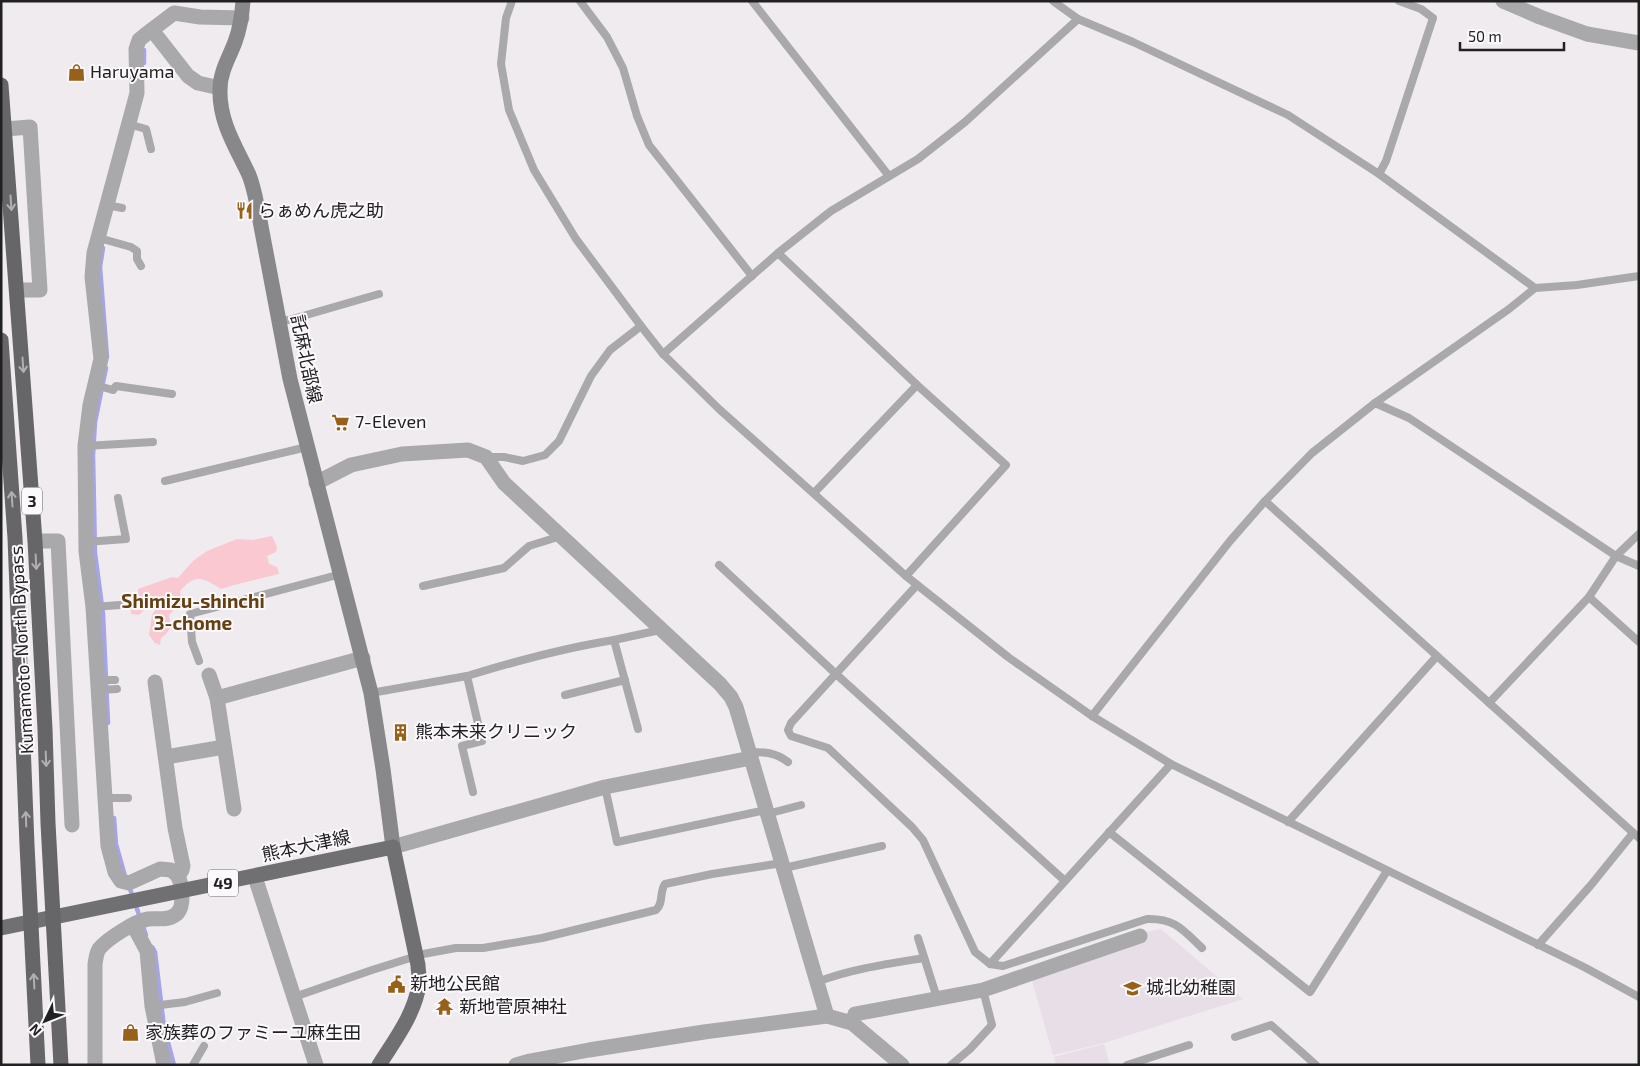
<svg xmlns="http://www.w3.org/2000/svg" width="1640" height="1066" viewBox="0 0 1640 1066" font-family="'Exo 2','Noto Sans JP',sans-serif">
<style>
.built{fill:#e7dee7}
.green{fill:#f9c8d1}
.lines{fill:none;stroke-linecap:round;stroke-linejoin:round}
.stream{stroke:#a5a4e4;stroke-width:4.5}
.service{stroke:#a9a8aa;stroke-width:8}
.minor{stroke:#a9a8aa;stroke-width:15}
.tertiary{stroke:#a9a8aa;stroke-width:15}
.secondary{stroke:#888789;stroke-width:15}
.primary{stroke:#706f72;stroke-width:15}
.trunk{stroke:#666568;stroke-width:15}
.oneway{stroke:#b1afb2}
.labels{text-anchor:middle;stroke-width:4;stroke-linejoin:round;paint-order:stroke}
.shield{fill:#fcf9fc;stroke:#636263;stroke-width:1}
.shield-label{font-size:16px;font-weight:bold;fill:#222122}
.poi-label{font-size:18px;fill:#222122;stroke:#fcf9fc;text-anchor:start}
.street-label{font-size:18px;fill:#222122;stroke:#fcf9fc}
.neighbourhood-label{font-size:19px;font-weight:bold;fill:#653f0f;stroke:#fcf9fc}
</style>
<rect width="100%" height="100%" fill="#efebef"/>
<g class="built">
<path d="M1161,929L1243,999L1104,1043L1053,1055L1031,977L1147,937L1146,932Z"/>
<path d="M1104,1044L1110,1065H1056L1054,1057Z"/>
</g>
<path class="green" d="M272,536L277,547L276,552L267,556L269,564L277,567L279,574L234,585L221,589C203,578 196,573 180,591L182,601L169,615L171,627L166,634L161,638L160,645L155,643L149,635L152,615L157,607L158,601L148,599L145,609L139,615L131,614V604L138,597V589L172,577L178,578L193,561L207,551L237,539L253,540Z"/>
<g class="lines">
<g class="stream">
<path d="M144,50V63"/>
<path d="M103,248L100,267L107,357"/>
<path d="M106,368L95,422L93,455L95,553L103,614L108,723"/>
<path d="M114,818L116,844L125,876"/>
<path d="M129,886L146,935"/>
<path d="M152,947L155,952L164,1027L174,1065"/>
</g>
<g class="service">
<path d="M512,1L506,18L501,64L509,110L534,170L576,239L641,326L663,354L719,409L906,576L1008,657L1092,716L1171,764L1584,967L1639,997"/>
<path d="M580,1L607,37L623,68L637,116L649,145L752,276"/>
<path d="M752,1L889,176"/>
<path d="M1053,1L1078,19L1133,42L1288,115L1379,174L1535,288"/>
<path d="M128,124L146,129L151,149"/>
<path d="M1379,174L1386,161L1433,18L1421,9L1399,1"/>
<path d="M107,205L122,208"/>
<path d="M99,238L131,247L137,251V259L141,266"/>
<path d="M778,253L917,385L1006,465L906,576"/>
<path d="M279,321L289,320L379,294"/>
<path d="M663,354L778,253L831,211L918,159L965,122L1078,19"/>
<path d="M95,385L113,390L116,386L172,394"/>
<path d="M1375,403L1409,418L1616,556L1639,566"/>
<path d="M85,446L153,442"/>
<path d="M486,457H504L523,461L545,455L559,441L591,376L610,350L641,326"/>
<path d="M165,481L307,447"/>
<path d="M814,493L917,385"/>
<path d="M1265,501L1639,838"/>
<path d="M86,542L126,539L118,498"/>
<path d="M719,565L836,674L1065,881"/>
<path d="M917,585L791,723L788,730L791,736L828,748L912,827L923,840L975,952L990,964L1003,966L1147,919C1175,918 1183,930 1202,948"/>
<path d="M423,586L504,568L529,546L561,536"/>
<path d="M1589,597L1639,642"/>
<path d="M93,607L120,605"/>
<path d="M199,661L192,642L190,614L341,574"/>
<path d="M98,680H115"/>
<path d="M99,690L117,689"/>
<path d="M371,693L467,676"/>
<path d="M565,695L625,680"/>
<path d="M1489,703L1589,597L1616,556L1639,534"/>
<path d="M1092,716L1230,541L1265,501L1312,453L1375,403L1509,309L1535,288L1577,285L1639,276"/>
<path d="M638,729L614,640L660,630"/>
<path d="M749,752C764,752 775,752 788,762"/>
<path d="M605,787L617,842L766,810"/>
<path d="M473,792L462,746L482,741L467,676C516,661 564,648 614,640"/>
<path d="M105,798H128"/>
<path d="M767,814L801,805"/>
<path d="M1288,822L1437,656"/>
<path d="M1109,832L1310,992L1387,871"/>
<path d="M784,868L882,846"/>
<path d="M918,938L937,998"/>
<path d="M1538,945L1591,885L1633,833"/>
<path d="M990,964L1171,764"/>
<path d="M817,982C851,969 887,964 924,958"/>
<path d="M294,997L372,970L423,954L456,948H483L542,938L656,910C664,903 659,892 665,884L712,874L782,863"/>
<path d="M152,1006L185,1002L217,993"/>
<path d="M1235,1037L1271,1025L1316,1065"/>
<path d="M193,1065L204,1046"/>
<path d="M951,1065L970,1049L992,1025L983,990"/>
<path d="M1127,1065L1189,1045"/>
</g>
<g class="minor">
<path d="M152,30L188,76L198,83L220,88"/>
<path d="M5,129L30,127L40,290H18"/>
<path d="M316,483L351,465L402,454L468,450L486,457L504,483L720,684L731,697L736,707L827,1016"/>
<path d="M35,541H58L72,825"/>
<path d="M209,675L217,698L363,658"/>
<path d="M155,682L175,828L183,866L182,870L178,876"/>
<path d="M217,698L234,809"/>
<path d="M166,757L224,747"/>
<path d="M393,847L605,787L751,758"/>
<path d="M255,877L316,1065"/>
<path d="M133,925L147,951L152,1006L164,1065"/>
<path d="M852,1023L855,1014L983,990L1140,936"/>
<path d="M95,1065V964C96,959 96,954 99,949C107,939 135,921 148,919C157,918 167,921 175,915C185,909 183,884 177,875C175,873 173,872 171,870L160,869L129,883L121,881L115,872L108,846L93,607L86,551L85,446L90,405L101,359L92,277L94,253L137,93L136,49L139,40L145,35L174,13L200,17L242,18"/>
<path d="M516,1065L530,1061L589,1050L704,1032L827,1016L852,1023L902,1065"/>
</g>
<path class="tertiary" d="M1503,1L1540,17L1587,34L1639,43"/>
<path class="secondary" d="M243,1C242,15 240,29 235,42C229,58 220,72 220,89C219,122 236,147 249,175C253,185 255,195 257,205L290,379L371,693L383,769L393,847"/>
<path class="primary" d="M1,928L393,847L418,965C418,971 420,978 419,984C415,1014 394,1041 379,1065"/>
<g class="trunk">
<path d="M1,85L35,541L45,729L48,823L61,1065"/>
<path d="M1,340L15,538L27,845L38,1065"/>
</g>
</g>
<defs><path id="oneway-shaft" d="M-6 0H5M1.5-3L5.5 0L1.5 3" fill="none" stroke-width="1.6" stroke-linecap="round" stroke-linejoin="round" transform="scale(1.25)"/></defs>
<g class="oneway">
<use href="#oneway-shaft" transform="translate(11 203) rotate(86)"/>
<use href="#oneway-shaft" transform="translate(23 365) rotate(86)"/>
<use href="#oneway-shaft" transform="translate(12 499) rotate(-94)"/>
<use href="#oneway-shaft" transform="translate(36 562) rotate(87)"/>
<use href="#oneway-shaft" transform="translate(46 759) rotate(88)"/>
<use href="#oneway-shaft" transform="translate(26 819) rotate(-92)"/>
<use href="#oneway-shaft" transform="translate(34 981) rotate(-93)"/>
</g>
<defs>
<symbol id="shop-bare" viewBox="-9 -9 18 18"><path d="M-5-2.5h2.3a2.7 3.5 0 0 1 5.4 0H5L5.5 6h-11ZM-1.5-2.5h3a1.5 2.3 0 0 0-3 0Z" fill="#97611a" stroke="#fcf9fc" stroke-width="2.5" paint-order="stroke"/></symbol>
<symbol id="restaurant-bare" viewBox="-9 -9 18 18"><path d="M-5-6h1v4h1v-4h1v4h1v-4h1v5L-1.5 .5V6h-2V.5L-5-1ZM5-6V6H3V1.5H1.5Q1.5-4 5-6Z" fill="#97611a" stroke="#fcf9fc" stroke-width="2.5" paint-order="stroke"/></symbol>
<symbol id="supermarket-bare" viewBox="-9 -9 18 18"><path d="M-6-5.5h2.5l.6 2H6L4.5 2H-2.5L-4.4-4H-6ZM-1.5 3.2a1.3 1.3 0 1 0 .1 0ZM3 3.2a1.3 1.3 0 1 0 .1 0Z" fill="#97611a" stroke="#fcf9fc" stroke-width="2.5" paint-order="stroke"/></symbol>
<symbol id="building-bare" viewBox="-9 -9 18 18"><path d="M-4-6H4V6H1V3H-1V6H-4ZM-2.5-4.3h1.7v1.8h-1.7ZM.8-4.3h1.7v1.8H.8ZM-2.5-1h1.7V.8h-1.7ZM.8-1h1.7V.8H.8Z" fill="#97611a" stroke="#fcf9fc" stroke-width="2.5" paint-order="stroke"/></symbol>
<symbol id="civic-bare" viewBox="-9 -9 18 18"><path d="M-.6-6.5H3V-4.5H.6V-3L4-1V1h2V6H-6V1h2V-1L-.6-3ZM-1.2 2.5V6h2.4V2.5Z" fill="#97611a" stroke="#fcf9fc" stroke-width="2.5" paint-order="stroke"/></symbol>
<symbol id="school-bare" viewBox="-9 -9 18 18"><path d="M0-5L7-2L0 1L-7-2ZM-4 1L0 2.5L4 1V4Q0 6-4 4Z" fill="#97611a" stroke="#fcf9fc" stroke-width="2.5" paint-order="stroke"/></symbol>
<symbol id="temple-bare" viewBox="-9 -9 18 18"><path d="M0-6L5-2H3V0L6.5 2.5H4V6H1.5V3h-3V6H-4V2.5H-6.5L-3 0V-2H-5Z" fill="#97611a" stroke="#fcf9fc" stroke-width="2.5" paint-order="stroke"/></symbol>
</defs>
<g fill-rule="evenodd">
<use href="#shop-bare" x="64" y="60" width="25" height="25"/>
<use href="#restaurant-bare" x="232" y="198" width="25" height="25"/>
<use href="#supermarket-bare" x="328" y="410" width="25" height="25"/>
<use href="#building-bare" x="388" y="720" width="25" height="25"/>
<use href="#civic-bare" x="384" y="972" width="25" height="25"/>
<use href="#school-bare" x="1120" y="976" width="25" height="25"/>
<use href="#temple-bare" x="432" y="994" width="25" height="25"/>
<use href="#shop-bare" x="118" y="1020" width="25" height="25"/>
</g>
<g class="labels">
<g class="shield">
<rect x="22" y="487.5" width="20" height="27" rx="4"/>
<rect x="208" y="869.5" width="30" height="27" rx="4"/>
</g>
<g class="shield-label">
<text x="32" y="507">3</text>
<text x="223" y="889">49</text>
</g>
<g class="poi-label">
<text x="90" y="78">Haruyama</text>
<text x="258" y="217">らぁめん虎之助</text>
<text x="355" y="428">7-Eleven</text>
<text x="415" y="738">熊本未来クリニック</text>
<text x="410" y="990">新地公民館</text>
<text x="1146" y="994">城北幼稚園</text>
<text x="459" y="1013">新地菅原神社</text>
<text x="145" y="1039">家族葬のファミーユ麻生田</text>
</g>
<g class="street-label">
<text transform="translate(306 359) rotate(78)" y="6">託麻北部線</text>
<text transform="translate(22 650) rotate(-93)" y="6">Kumamoto-North Bypass</text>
<text transform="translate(306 846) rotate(-12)" y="6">熊本大津線</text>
</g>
<g class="neighbourhood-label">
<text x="193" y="608">Shimizu-shinchi<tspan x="193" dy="22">3-chome</tspan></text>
</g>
</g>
<rect width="1640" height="1066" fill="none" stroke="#222122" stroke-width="5"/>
<g transform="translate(45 1021) rotate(227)" stroke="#fcf9fc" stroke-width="4" paint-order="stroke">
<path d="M0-4L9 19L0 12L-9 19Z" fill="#222122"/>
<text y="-8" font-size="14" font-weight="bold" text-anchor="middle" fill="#222122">N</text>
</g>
<path d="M1460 42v8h104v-8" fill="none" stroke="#222122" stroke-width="2.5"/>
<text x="1468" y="42" font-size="15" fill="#222122" stroke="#fcf9fc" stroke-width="4" paint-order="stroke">50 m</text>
</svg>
